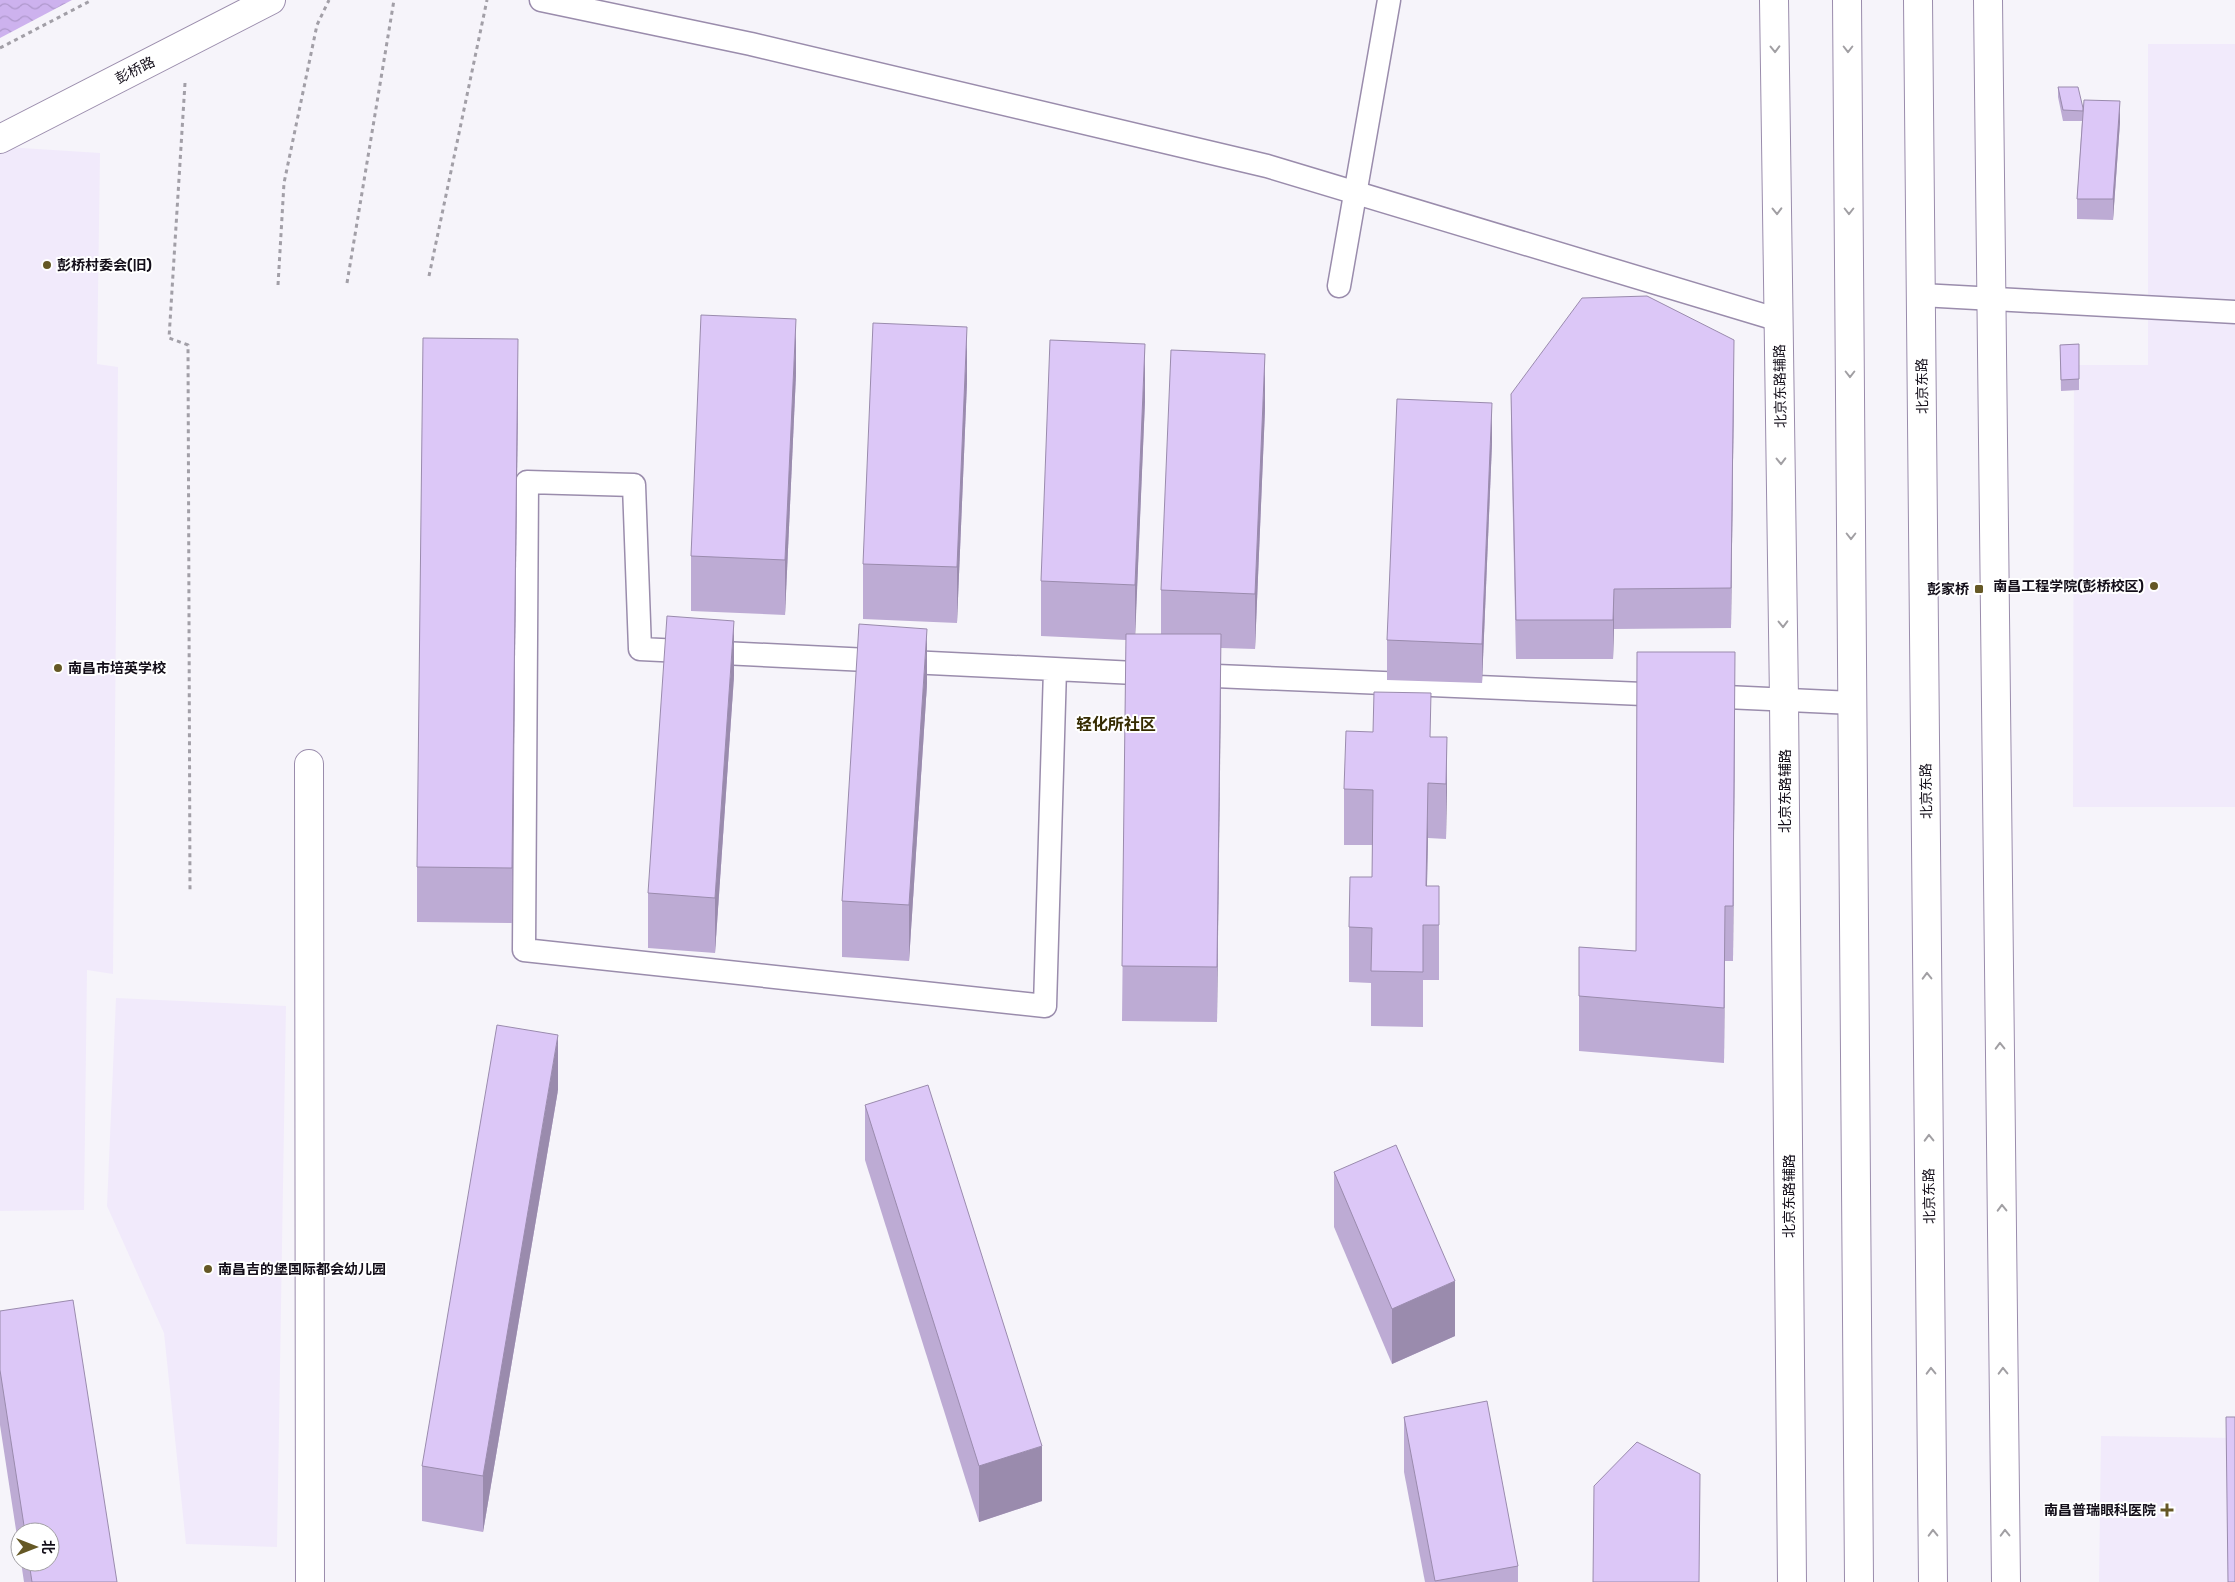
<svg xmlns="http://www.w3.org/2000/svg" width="2235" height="1582" viewBox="0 0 2235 1582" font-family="Rubik,'Noto Sans SC',sans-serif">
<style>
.built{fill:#f1eafb}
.water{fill:url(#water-waves)}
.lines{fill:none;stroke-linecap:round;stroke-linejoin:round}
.service-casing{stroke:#9a8cac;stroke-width:25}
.minor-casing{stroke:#9a8cac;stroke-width:30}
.secondary-casing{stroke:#9a8cac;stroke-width:30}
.primary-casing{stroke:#9a8cac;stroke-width:30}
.path{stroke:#a29fa7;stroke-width:3;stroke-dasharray:4 4;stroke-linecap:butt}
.service{stroke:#fff;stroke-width:22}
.minor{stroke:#fff;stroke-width:28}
.secondary{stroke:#fff;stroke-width:28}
.primary{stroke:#fff;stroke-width:28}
.wall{fill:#bdabd4}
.shaded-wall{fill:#9a8bad}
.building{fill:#dcc7f7;stroke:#9a8bad}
.oneway{stroke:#a19fa3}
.poi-dot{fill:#655825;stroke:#fff;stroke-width:2}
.labels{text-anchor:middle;stroke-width:4;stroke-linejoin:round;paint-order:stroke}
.street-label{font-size:14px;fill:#130e19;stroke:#fff}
.poi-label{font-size:14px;font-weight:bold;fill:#130e19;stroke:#fff;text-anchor:start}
.quarter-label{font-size:16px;font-weight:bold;fill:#352b00;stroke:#fff}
</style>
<defs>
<pattern id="water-waves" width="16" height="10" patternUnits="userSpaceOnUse" patternTransform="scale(1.25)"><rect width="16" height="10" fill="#cdb2ee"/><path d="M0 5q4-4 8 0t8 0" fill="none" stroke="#af98cc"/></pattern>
</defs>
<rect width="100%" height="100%" fill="#f6f4fa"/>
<g class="built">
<path d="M2148,44H2235V807H2073L2074,365H2148Z"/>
<path d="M6,147L100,153L97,364L118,367L113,974L87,970L84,1210L0,1211V150Z"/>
<path d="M116,998L286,1006L277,1547L186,1544L164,1333L107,1206Z"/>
<path d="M2101,1436L2235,1438V1582H2099Z"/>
</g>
<path class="water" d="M0,0H72L0,38Z"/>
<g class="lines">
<defs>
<g id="service">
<path d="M541,0L751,44L1267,166L1779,320"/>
<path d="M1339,286L1389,0"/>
<path d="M1921,295L2235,312"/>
<path d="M1055,669L640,649L634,485L527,482L524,950L1045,1006L1055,669L1155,674"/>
<path d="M1192,675L1667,695"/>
<path d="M1704,696L1853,703"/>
</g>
<g id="minor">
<path d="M0,139L271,0"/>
<path d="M309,764L310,1582"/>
</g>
<g id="secondary">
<path d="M1774,0L1784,700L1792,1582"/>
<path d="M1988,0L2006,1582"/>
</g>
<g id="primary">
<path d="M1847,0L1859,1582"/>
<path d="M1918,0L1933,1582"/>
</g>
</defs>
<use href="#service" class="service-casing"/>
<use href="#minor" class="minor-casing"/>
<use href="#secondary" class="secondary-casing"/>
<use href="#primary" class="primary-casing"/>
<g class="path">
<path d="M0,48L92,0"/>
<path d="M185,83L169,338L188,345L190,890"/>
<path d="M429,276L487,0"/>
<path d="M347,283L394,0"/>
<path d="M278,285L284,183L317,25L329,0"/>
</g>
<use href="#service" class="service"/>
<use href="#minor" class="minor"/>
<use href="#secondary" class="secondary"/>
<use href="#primary" class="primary"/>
</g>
<g class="wall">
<path d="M2058,87L2083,108L2120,122L2113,220L2077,219V199L2082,121H2063L2058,97Z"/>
<path d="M2079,344V390L2061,391L2060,345Z"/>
<path d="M796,374L785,615L691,611V556Z"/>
<path d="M1734,379L1731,628L1614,629L1613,659H1516L1511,434V394Z"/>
<path d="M967,382L957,623L863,619V564Z"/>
<path d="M518,394L512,923L417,922V867Z"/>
<path d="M1145,400L1135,634H1161V590L1265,409L1255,649L1221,648L1217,1022L1122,1021L1126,640L1041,636V581Z"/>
<path d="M1492,443L1482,683L1387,680V640Z"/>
<path d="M734,676L715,953L648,948V893Z"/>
<path d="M927,684L909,961L842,957V901Z"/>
<path d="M1735,707L1733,961H1725L1724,1063L1579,1051V947L1636,951Z"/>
<path d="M1431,737H1447L1446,839L1428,838L1427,886H1439V980H1423V1027L1371,1026V983L1349,982V927L1372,877V845H1344V789Z"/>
<path d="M558,1090L483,1532L422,1521V1466Z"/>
<path d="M865,1105L1042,1501L979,1522L865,1160Z"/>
<path d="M1334,1172L1455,1336L1392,1364L1334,1227Z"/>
<path d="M0,1311L117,1582H24L21,1562H50V1532H20V1556L0,1425Z"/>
<path d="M1404,1417L1518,1566V1582H1425L1404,1472Z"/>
</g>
<g class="shaded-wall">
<path d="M2120,101V122L2113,220V199Z"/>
<path d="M796,319V374L785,615V560Z"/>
<path d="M967,327V382L957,623V567Z"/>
<path d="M518,339V394L512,923V868Z"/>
<path d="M1734,340V379L1731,628V588Z"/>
<path d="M1145,344V400L1135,640V585Z"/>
<path d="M1265,354V409L1255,649V594Z"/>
<path d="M1492,403V443L1482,683V644Z"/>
<path d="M1614,589V629L1613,659V620Z"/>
<path d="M734,621V676L715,953V898Z"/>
<path d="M927,629V684L909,961V905Z"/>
<path d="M1221,634V690L1217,1022V967Z"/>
<path d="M1735,652V707L1733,961V906Z"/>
<path d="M1447,737V792L1446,839V784Z"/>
<path d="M1428,783V838L1426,925V886Z"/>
<path d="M1725,906L1724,1063V1008Z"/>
<path d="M558,1035V1090L483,1532V1476Z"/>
<path d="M1455,1281V1336L1392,1364V1309Z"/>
<path d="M1042,1446V1501L979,1522V1466Z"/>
</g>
<g class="building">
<path d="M2058,87H2078L2083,108V111L2063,110Z"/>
<path d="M2084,100L2120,101L2113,199H2077Z"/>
<path d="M1647,296L1734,340L1731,588L1614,589L1613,620H1516L1511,394L1582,298Z"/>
<path d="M701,315L796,319L785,560L691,556Z"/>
<path d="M873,323L967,327L957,567L863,564Z"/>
<path d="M423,338L518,339L512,868L417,867Z"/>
<path d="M1050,340L1145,344L1135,585L1041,581Z"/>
<path d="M2079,344V379L2061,380L2060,345Z"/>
<path d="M1171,350L1265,354L1255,594L1161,590Z"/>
<path d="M1397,399L1492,403L1482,644L1387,640Z"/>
<path d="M667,616L734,621L715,898L648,893Z"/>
<path d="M859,624L927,629L909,905L842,901Z"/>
<path d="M1126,634H1221L1217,967L1122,966Z"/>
<path d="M1637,652H1735L1733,906H1725L1724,1008L1579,996V947L1636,951Z"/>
<path d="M1374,692L1431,693L1430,737H1447L1446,784L1428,783L1426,886H1439V925H1423V972L1371,971L1372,928L1349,927L1350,877H1372L1373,790L1344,789L1346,731L1373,732Z"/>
<path d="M497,1025L558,1035L483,1476L422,1466Z"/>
<path d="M928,1085L1042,1446L979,1466L865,1105Z"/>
<path d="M1396,1145L1455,1281L1392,1309L1334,1172Z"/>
<path d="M73,1300L117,1582H32L29,1562H50V1532H25L0,1370V1311Z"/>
<path d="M1487,1401L1518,1566L1435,1581L1404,1417Z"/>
<path d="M2226,1417H2235V1582H2228Z"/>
<path d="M1637,1442L1700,1474L1699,1582H1593L1594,1486Z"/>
</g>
<defs><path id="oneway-chevron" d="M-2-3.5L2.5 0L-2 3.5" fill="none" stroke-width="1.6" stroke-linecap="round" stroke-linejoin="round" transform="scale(1.25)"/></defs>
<g class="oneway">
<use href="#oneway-chevron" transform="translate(1775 49) rotate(89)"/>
<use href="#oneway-chevron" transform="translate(1848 49) rotate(90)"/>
<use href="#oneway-chevron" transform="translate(1777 211) rotate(89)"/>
<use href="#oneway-chevron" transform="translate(1849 211) rotate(90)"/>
<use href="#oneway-chevron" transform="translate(1850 374) rotate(90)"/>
<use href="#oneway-chevron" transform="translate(1781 461) rotate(89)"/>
<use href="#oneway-chevron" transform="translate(1851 536) rotate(90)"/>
<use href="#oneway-chevron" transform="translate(1783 624) rotate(89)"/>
<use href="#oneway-chevron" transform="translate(1927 976) rotate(-91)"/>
<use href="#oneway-chevron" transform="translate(2000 1046) rotate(-91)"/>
<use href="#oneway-chevron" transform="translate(1929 1138) rotate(-91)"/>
<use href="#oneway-chevron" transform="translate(2002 1208) rotate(-91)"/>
<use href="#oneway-chevron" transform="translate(1931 1371) rotate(-91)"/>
<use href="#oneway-chevron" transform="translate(2003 1371) rotate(-91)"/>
<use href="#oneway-chevron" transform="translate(1933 1533) rotate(-91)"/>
<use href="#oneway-chevron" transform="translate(2005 1533) rotate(-91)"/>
</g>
<g class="poi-dot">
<circle cx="47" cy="265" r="5"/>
<circle cx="2154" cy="586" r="5"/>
<rect x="1974" y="584" width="10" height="10" rx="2.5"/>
<circle cx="58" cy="668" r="5"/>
<circle cx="208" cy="1269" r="5"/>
<path d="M2164.5 1502.5h5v5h5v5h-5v5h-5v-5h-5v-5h5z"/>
</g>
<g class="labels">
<g class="street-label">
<text transform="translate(135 70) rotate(-27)" y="5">彭桥路</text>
<text transform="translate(1780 386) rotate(-91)" y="5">北京东路辅路</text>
<text transform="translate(1922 386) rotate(-91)" y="5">北京东路</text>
<text transform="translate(1785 791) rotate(-90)" y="5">北京东路辅路</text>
<text transform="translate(1926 791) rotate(-91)" y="5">北京东路</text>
<text transform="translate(1789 1196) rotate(-90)" y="5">北京东路辅路</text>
<text transform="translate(1929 1196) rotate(-91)" y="5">北京东路</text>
</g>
<g class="poi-label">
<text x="57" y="270">彭桥村委会(旧)</text>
<text x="2144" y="591" text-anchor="end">南昌工程学院(彭桥校区)</text>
<text x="1969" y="594" text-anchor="end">彭家桥</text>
<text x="68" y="673">南昌市培英学校</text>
<text x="218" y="1274">南昌吉的堡国际都会幼儿园</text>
<text x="2156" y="1515" text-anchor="end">南昌普瑞眼科医院</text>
</g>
<g class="quarter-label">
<text x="1116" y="730">轻化所社区</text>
</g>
</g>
<g transform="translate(35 1547) rotate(90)"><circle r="24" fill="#ffffff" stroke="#a19fa3"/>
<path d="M0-4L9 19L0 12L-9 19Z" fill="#655825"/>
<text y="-8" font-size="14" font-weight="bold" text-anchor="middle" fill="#130e19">北</text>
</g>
</svg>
